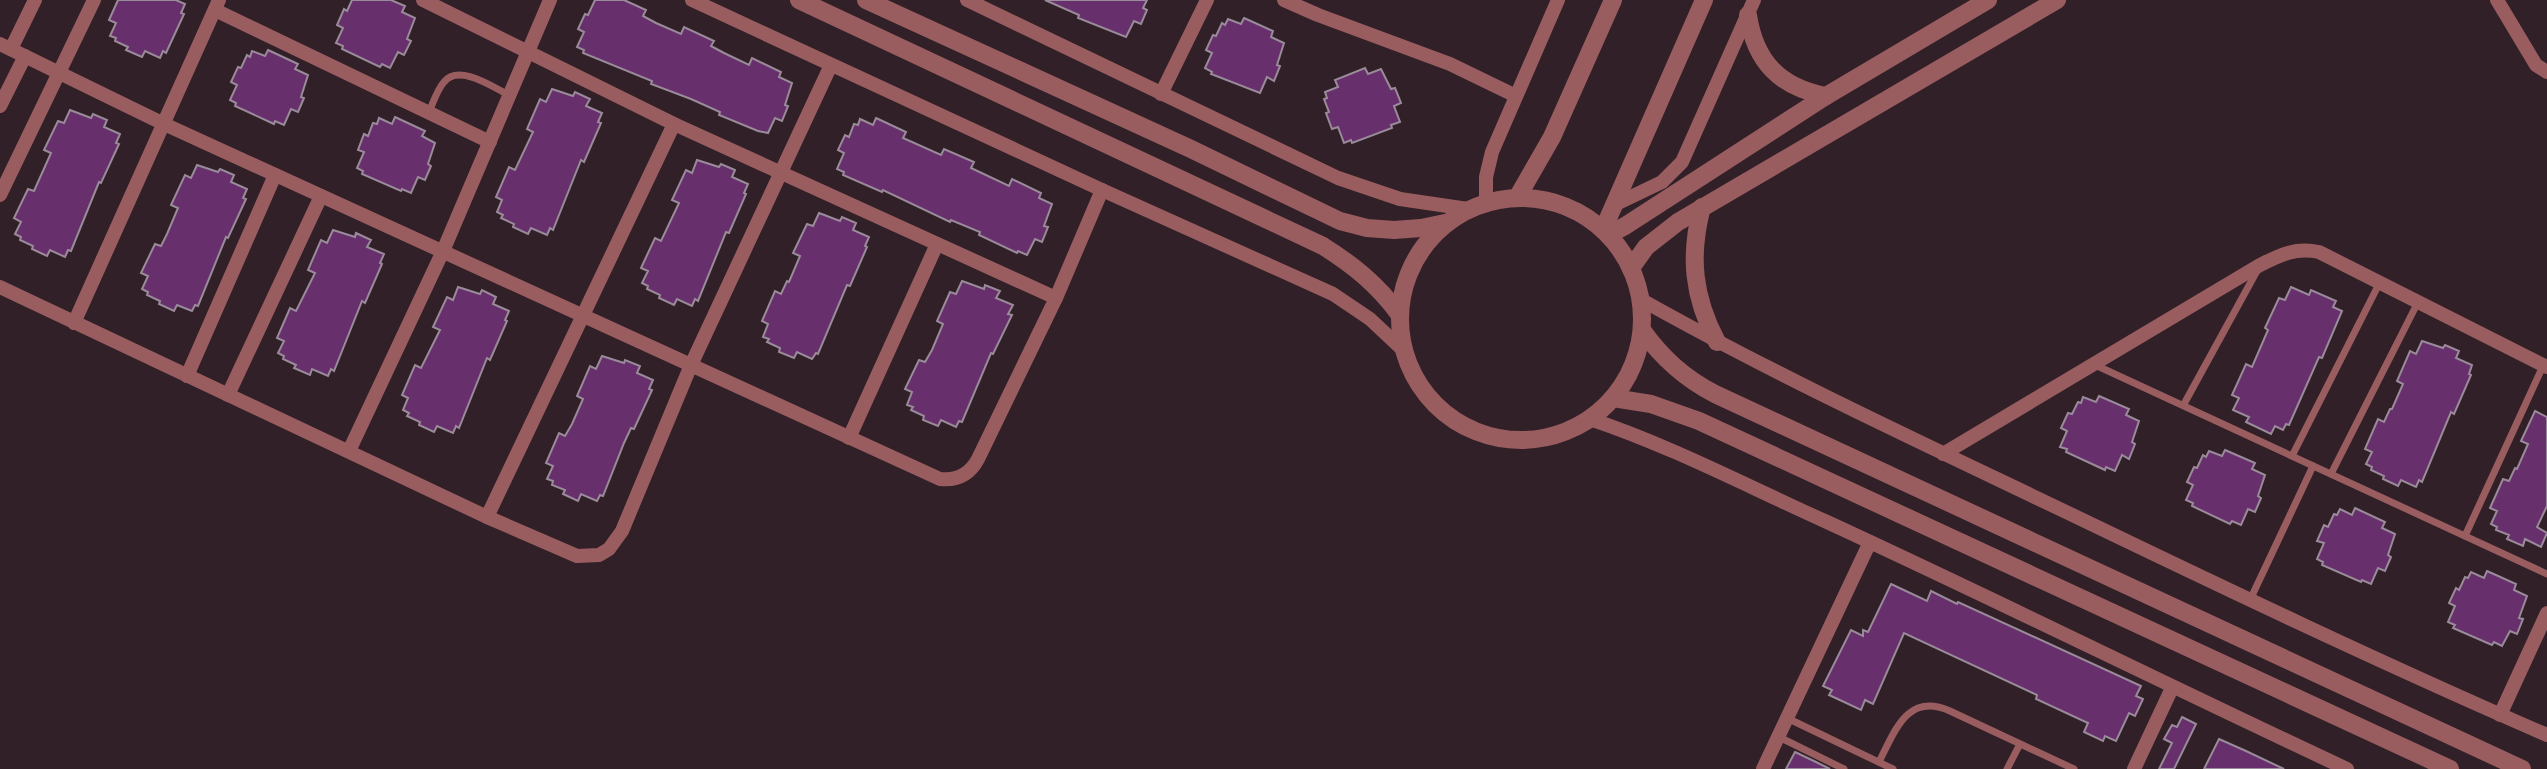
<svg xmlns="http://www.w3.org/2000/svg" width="2547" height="769" viewBox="0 0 2547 769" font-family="Merriweather,serif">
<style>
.building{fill:#672f6b;stroke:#9a8b9a;stroke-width:2}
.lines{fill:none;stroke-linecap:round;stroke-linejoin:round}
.service{stroke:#9a5d5f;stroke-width:7}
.minor{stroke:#9a5d5f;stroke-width:14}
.tertiary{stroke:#9a5d5f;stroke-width:18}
</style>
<rect width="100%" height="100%" fill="#312028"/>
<g class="building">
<path d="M118,0H176L185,4L181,13L184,14L166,53L163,51L160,58L145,51L142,57L126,50L128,47L115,41L116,38L110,36L116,23L109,20Z"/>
<path d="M352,0H391L405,6L402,12L415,18L407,39L411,41L404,55L398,52L390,68L382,64L380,67L342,49L343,46L336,43L343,28L337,25L344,9L347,11Z"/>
<path d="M595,0H624L646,10L643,16L656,23L681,34L684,27L714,41L711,46L724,53L749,65L752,58L781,72L779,77L792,83L785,105L788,106L782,121L775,118L768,133L758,131L719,115L720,112L691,99L651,84L652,81L583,53L584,50L577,47L584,32L578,29L585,14L588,15Z"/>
<path d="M1045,0H1147L1143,8L1147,10L1141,24L1134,21L1126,37L1078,18L1079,15Z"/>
<path d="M1244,18L1273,31L1271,37L1284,43L1277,65L1280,66L1274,81L1267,77L1260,93L1211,74L1212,72L1205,68L1212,53L1206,50L1213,35L1216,36L1222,23L1225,25L1228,19L1241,24Z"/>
<path d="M268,50L298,64L295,69L308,75L301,97L304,98L298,112L291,109L284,125L275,121L274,124L235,106L236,103L230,100L237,85L231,82L238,67L241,68L247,55L250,57L252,51L265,56Z"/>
<path d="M1365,68L1368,74L1381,69L1391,89L1395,88L1401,103L1394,106L1400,122L1391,125L1392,128L1352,143L1351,140L1344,143L1338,127L1332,129L1326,113L1329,112L1324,99L1327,98L1325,92L1338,87L1335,80Z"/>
<path d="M552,89L573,96L575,92L590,99L586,106L602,113L598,122L601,123L584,162L581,160L553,230L550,228L547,235L531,228L528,234L513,227L514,224L501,218L503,215L497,212L502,200L496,197L509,167L515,170L533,132L527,129L540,99L546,102Z"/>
<path d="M70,110L91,118L93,114L107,120L104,127L120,134L116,143L119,144L101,183L99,182L71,251L68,250L65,257L50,250L47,256L32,249L33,246L20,240L21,237L15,234L21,222L14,218L28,189L34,191L51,153L44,150L58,121L64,123Z"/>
<path d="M395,117L425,131L422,136L435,143L428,164L431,166L425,180L418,177L411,193L402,189L401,191L362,174L363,171L357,168L364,152L358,150L364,134L368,136L373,123L377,124L379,118L392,124Z"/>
<path d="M876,118L906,132L903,138L941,155L944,149L974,162L971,168L1009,186L1012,179L1041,193L1039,198L1052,204L1044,226L1048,227L1042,242L1035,239L1027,255L1018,251L1017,253L979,235L980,232L951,220L950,222L883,190L882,192L843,175L844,172L837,169L844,153L838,150L845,135L849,137L854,124L858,125L860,119L873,125Z"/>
<path d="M697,160L719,167L721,164L735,170L732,177L748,184L744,193L746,194L729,233L726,232L698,301L695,299L692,306L677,299L674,305L659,298L660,295L647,289L648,286L642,283L648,271L641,268L655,238L661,241L679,203L672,200L686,170L692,173Z"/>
<path d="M197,165L218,172L220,169L234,175L231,182L247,189L243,198L246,199L228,238L226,237L198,306L195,305L192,311L177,305L174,311L159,304L160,301L147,295L148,292L142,289L148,276L141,273L155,244L161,246L167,234L178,208L171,205L185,175L191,178Z"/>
<path d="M819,213L840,221L842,217L856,223L853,230L869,237L865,246L867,247L850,286L847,285L818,354L816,353L812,359L797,352L794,358L779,352L780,348L767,342L769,339L763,337L768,324L762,321L775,291L781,294L787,281L789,282L800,256L793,253L807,224L813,226Z"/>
<path d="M333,230L355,237L356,233L371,240L367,247L384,254L380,263L382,264L365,303L362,301L334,371L331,369L328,376L312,369L310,375L294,368L296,365L283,359L284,356L278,353L284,341L277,338L290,308L296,311L315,273L308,270L321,240L327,243Z"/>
<path d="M962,281L984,289L985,285L1000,291L996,298L1013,305L1008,314L1012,315L993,354L991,353L962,422L959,421L956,427L941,420L938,426L923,420L924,416L911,410L913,407L907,405L912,392L905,389L919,360L925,362L932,350L943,324L937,321L950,292L956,294Z"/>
<path d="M458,287L480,294L482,290L496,297L493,304L509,311L505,320L507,321L490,360L487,358L459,428L456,426L453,433L437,426L434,432L419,425L420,422L407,416L409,413L403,410L408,398L402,395L415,365L421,368L440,330L433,327L447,297L453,300Z"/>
<path d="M2291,287L2309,295L2311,290L2336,301L2333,307L2342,311L2322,358L2319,357L2289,425L2286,424L2283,430L2275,426L2271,434L2246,422L2249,417L2233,410L2239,398L2232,395L2246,364L2252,367L2268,330L2265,328L2279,298L2285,300Z"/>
<path d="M2422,341L2443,348L2445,345L2459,351L2456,358L2472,365L2469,374L2471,375L2454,414L2451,412L2422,482L2419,480L2416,487L2401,480L2398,486L2383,479L2384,476L2371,470L2372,467L2366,464L2372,452L2365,449L2378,419L2384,422L2390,409H2392L2403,384L2397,381L2410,351L2416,354Z"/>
<path d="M602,356L624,363L625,360L640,366L637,373L653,380L649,389L652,390L634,429L631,428L624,443L603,496L600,495L597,501L581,494L578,501L563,494L565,490L552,485L553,481L547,479L553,466L546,463L559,433L565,436L572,424L583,399L577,396L590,366L596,369Z"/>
<path d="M2099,396L2129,409L2126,415L2139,421L2132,442L2135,444L2129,459L2122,455L2115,471L2106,467L2105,470L2066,452L2067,449L2060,447L2067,431L2061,428L2068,413L2072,414L2078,402L2081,403L2083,397L2096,402Z"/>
<path d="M2535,411L2547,417V506L2537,527L2547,533L2541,547L2525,539L2523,546L2507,539L2509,535L2496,530L2497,527L2491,524L2497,511L2490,508L2503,479L2509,481L2515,468L2517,469L2528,444L2521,441Z"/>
<path d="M2225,450L2255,463L2252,469L2265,475L2258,496L2261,498L2255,512L2248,509L2241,525L2232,521L2230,524L2192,506L2193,503L2186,500L2193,485L2187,482L2194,467L2197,468L2203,455L2206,457L2209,451L2222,456Z"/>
<path d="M2355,508L2385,522L2382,528L2395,534L2388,555L2391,557L2385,571L2378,568L2371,584L2362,580L2361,582L2322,565L2323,562L2317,559L2324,543L2317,541L2324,525L2328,527L2334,514L2337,515L2340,509L2352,515Z"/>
<path d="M2487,571L2516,584L2514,590L2527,596L2519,618L2523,619L2517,634L2510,631L2502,646L2494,642L2492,645L2453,628L2455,625L2448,622L2455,606L2449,603L2456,588L2459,590L2465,577L2468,578L2471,572L2484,578Z"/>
<path d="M1891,584L1927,601L1931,591L1957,604L1958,602L2141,686L2136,696L2143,699L2135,716L2129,713L2116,741L2105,736L2103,741L2084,732L2088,723L2036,699L2037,695L1904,633L1873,704L1865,700L1861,710L1829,695L1832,690L1823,686L1851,630L1863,636V630L1868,632Z"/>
<path d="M2182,717L2196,724L2174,769H2159L2172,743L2164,739L2172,725L2177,727Z"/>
<path d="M2219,739L2246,751L2284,769H2204Z"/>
<path d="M1795,752L1816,762L1830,769H1786Z"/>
</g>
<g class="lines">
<g class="service">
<path d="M429,112C433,103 437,90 444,82C459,63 494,88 511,96"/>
<path d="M2093,364L2547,574"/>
<path d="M2184,404L2258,269"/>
<path d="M2292,456L2380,282"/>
<path d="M2331,474L2418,302"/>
<path d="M2465,536L2543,366"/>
<path d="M2250,600L2313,466"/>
<path d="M1787,718L1893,769"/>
<path d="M1779,737L1844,769"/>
<path d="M1879,762C1895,731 1907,692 1950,711L2074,769"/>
<path d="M2007,769L2020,744"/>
</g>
<g class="minor">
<path d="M423,0L674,124L1056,298"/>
<path d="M692,0L1102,190L1333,294L1370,319L1403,350"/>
<path d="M967,0L1338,178L1400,199L1468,209"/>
<path d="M1284,0L1318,15L1450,64L1516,96"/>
<path d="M2497,0L2536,65L2547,72"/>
<path d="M215,10L490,142"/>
<path d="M0,44L164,124L940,479C958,481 970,474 978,459L1056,298L1102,190"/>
<path d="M11,49L35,0"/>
<path d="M1161,94L1207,0"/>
<path d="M0,106L25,56"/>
<path d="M0,195L94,0"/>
<path d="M1486,203V177L1492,152L1558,0"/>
<path d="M1614,205L1662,182L1682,162L1754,0"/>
<path d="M0,287L487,517L577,556L599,555L609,549L622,531L691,365L831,65"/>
<path d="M1640,299C1777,376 1920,442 2062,510C2222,587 2383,664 2547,735"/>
<path d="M74,323L219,0"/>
<path d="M187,376L275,175"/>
<path d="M228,395L321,196"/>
<path d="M1590,419C1671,446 1749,487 1827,522C2001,602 2173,688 2347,769"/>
<path d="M849,438L937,244"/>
<path d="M349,451L443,251L550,0"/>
<path d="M1943,454L2260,265C2280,255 2295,247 2319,252L2547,367"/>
<path d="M487,517L674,124"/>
<path d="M2500,715L2547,613"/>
<path d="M1763,769L1870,542"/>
<path d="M2134,769L2172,688"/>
</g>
<g class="tertiary">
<path d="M799,0L1323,246C1353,265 1378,285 1399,314"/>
<path d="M866,0L1191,149L1340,221L1367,228L1394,230L1421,228L1445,223"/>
<path d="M1748,15C1755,61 1779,87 1826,96"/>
<path d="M1517,198L1552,137L1613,0"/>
<circle cx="1521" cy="319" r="121"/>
<path d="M1702,207C1689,256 1693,297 1717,342"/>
<path d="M1603,230L1704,0"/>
<path d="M1608,235L1625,226L1826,96L1988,0"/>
<path d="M1631,268L1646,247L1678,222L2057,0"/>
<path d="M1642,330C1662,358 1684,378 1715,394L2522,769"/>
<path d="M1613,398L1651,404L1699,421L2450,769"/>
</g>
</g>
</svg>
